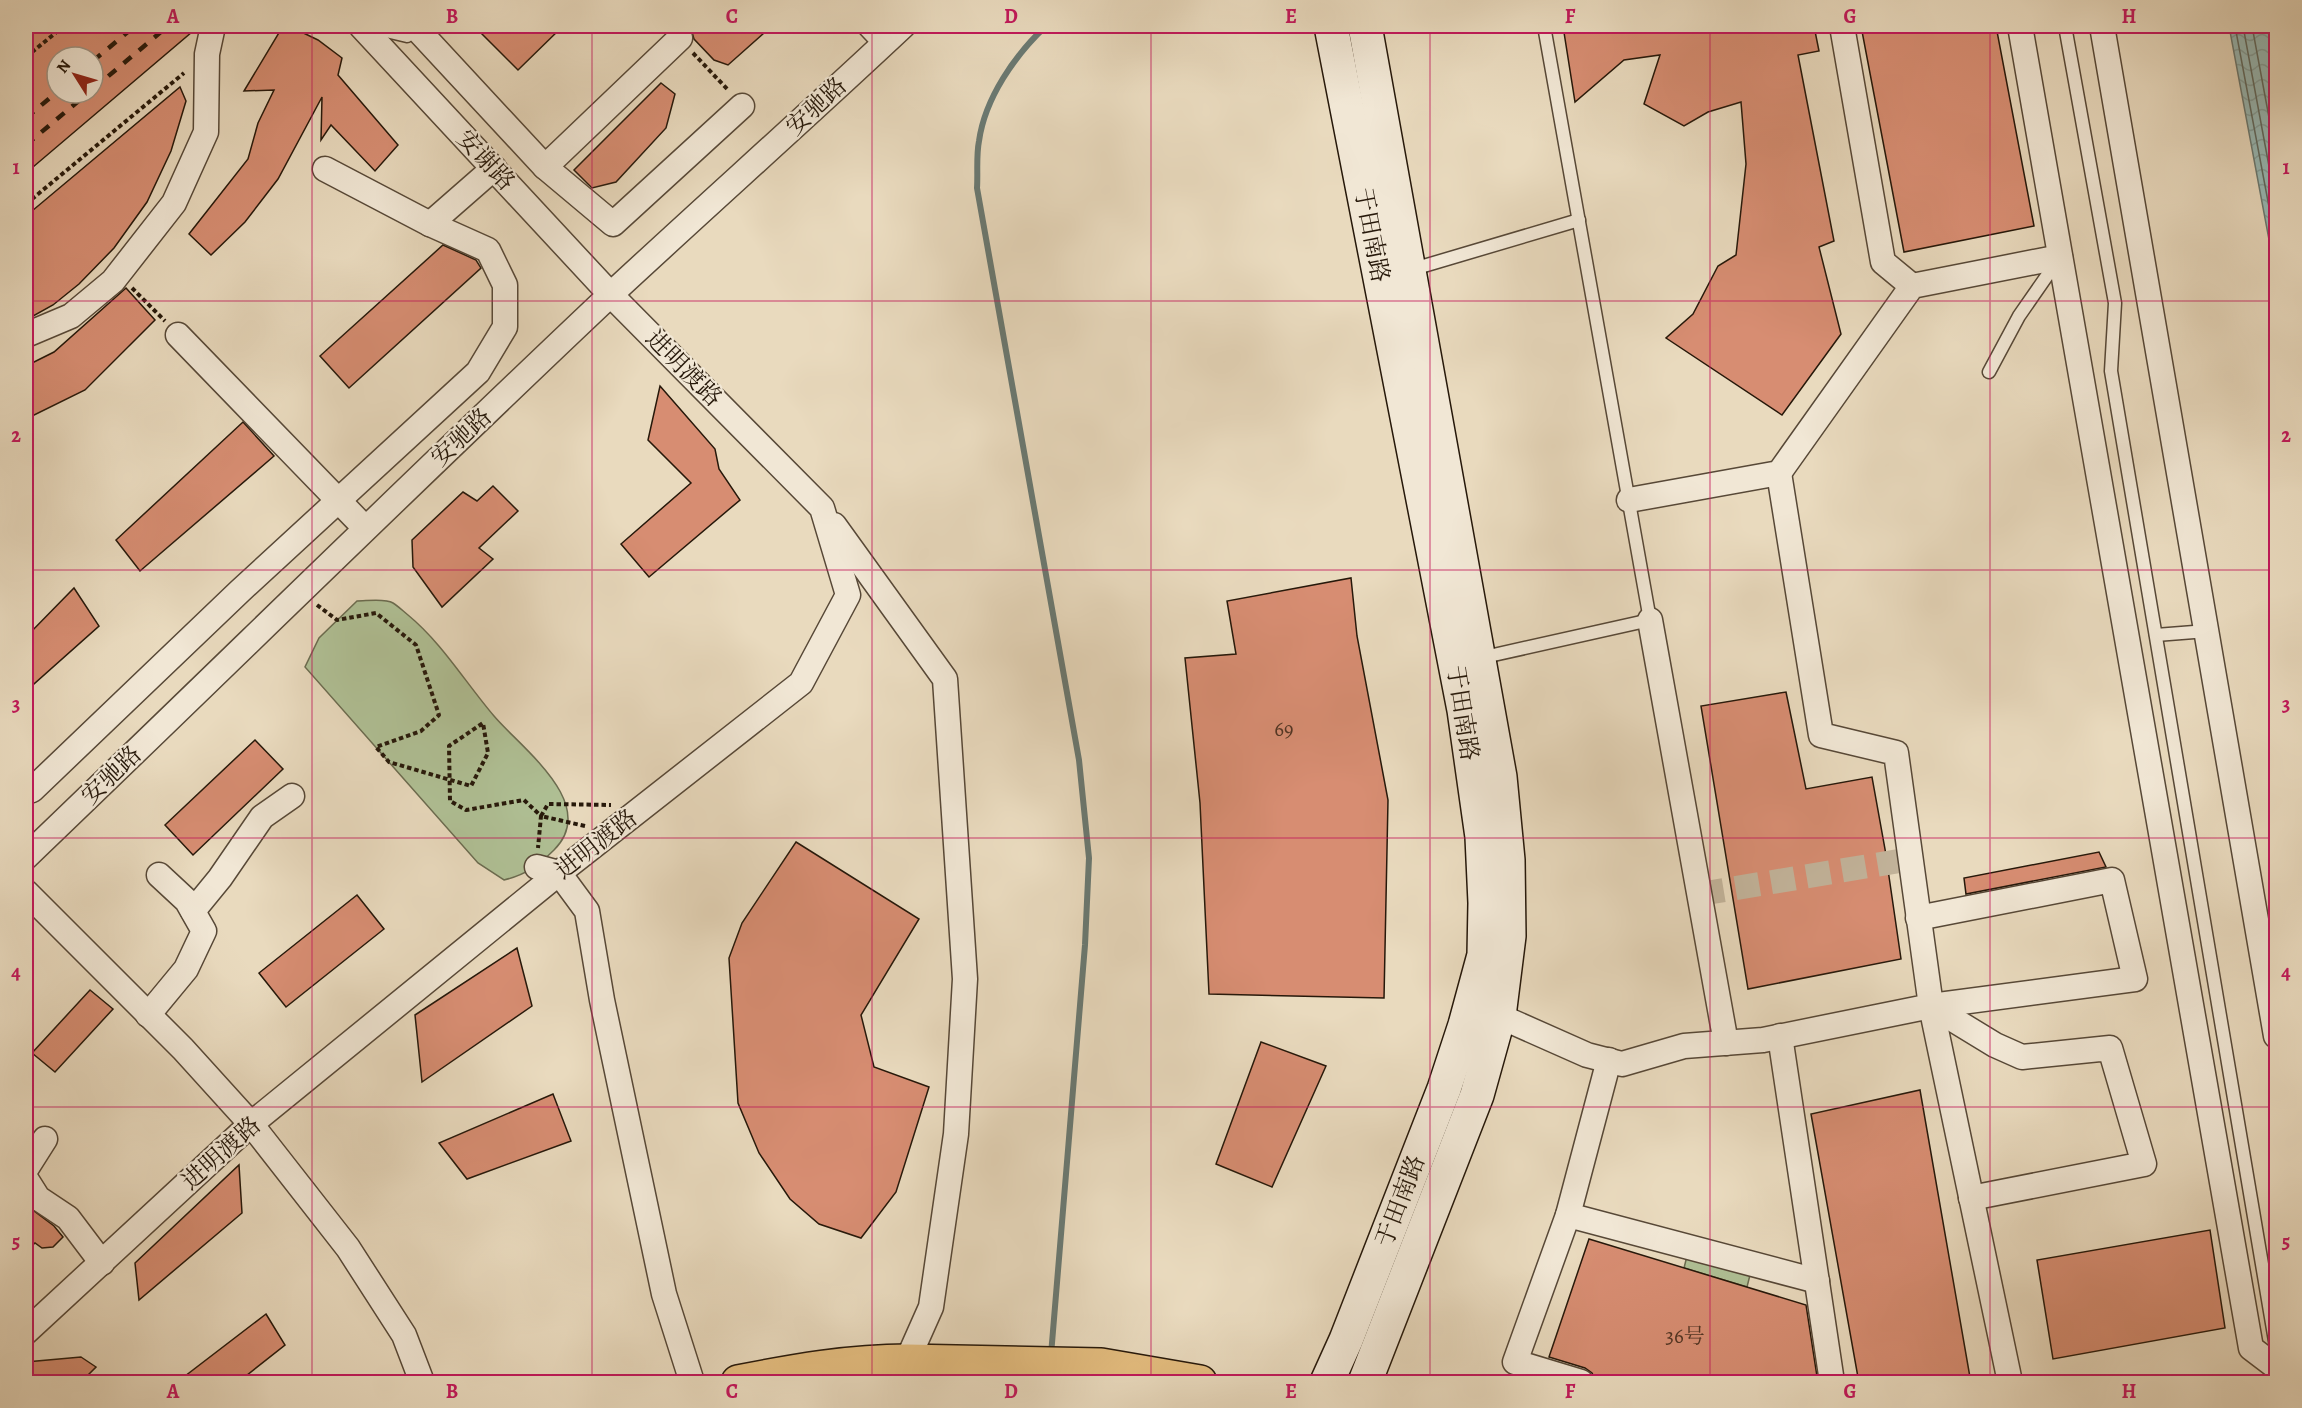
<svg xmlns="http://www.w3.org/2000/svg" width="2302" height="1408" viewBox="0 0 2302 1408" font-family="Alegreya,'Noto Serif SC',serif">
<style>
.green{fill:#b0c196;stroke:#6b6c50;stroke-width:1.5}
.water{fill:url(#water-waves);stroke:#6a7972;stroke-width:1.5}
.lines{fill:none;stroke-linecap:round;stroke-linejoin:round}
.shore{stroke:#5f6960;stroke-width:1.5}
.stream{stroke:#6a7972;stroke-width:6}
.building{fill:#d78d72;stroke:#26180a;stroke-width:1.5;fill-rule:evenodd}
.street-tunnel{stroke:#c2b39a;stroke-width:24;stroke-dasharray:24 12;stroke-linecap:butt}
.lane-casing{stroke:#574837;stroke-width:15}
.street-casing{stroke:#574837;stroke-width:27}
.secondary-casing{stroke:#26180a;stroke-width:36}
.primary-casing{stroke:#26180a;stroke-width:36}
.path{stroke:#26180a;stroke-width:4;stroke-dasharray:4.5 3;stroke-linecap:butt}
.lane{stroke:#f1e7d5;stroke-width:12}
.street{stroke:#f1e7d5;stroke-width:24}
.secondary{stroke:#f1e7d5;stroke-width:33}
.primary{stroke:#e4bd7f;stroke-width:33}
.rail{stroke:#26180a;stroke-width:4.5;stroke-dasharray:10 10;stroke-linecap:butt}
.grid{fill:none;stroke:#c2185b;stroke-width:1.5;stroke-opacity:0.55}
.labels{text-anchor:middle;stroke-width:4.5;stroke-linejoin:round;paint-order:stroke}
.number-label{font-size:21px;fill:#523524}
.street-label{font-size:24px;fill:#26180a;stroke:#f1e7d5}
.neatline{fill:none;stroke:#c2185b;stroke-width:2}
.grid-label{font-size:20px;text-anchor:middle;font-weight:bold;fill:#c2185b}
</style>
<defs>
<pattern id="water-waves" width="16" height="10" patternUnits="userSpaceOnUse" patternTransform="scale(1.5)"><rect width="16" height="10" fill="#98bab7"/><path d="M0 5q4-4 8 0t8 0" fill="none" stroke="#839f9c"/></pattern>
</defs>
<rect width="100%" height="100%" fill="#e9dabe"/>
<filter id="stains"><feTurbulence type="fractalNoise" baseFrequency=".00333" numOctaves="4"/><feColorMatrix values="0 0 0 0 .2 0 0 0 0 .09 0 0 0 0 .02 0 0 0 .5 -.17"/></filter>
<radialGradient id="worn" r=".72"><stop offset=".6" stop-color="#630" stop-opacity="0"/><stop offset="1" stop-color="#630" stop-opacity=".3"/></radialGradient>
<g class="green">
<path d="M357,601C367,601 385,598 393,603C398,606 403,611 408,615C442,643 465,682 494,716C521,748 600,804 554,850C538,866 525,875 504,880L478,863L305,667L319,638Z"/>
<path d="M1688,1252L1751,1271L1747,1287L1684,1268Z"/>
</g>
<path class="water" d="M2229,26H2276V277Z"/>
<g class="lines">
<g class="shore">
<path d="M2235,26L2276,244"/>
<path d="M2243,26L2276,204"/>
<path d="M2252,26L2276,155"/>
</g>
<path class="stream" d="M1046,26C1015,55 985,98 979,141C976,156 978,173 977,188L1079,760L1089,858L1085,945L1051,1355"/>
</g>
<g class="building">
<path d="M26,26H199L26,173ZM57,57H93V93H57Z"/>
<path d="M283,26H289L318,40L342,58L338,75L398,145L375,171L331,125L321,140L322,97L278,179L245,222L211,255L189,234L248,159L258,123L274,90L244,91Z"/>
<path d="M474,26H563L518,70Z"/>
<path d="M686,26H772L728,65L714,60L694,39L691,29Z"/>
<path d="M1563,26H1814L1819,51L1798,55L1834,241L1819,247L1841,334L1782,415L1666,338L1693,314L1718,266L1736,255L1746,164L1741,102L1708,112L1684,126L1644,104L1660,55L1624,60L1575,102Z"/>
<path d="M1861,26H1996L2034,226L1904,252Z"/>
<path d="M661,83L675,94L666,128L616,182L592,188L574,170Z"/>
<path d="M180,87L186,101L171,151L147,202L114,248L79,284L53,305L26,320V216Z"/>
<path d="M443,245L476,260L481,268L349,388L320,356Z"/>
<path d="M126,288L155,320L85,390L26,419V366L54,352Z"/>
<path d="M660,386L715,449L719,469L740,500L649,577L621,544L691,483L648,440Z"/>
<path d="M243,422L274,456L140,571L116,540Z"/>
<path d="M493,486L518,511L479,548L493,559L442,607L413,567L412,540L463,492L477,501Z"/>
<path d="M1351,578L1357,636L1388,800L1384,998L1209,994L1200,803L1185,658L1236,654L1227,601Z"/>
<path d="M74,588L99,626L26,691V637Z"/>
<path d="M1786,692L1806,789L1872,777L1885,849L1901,959L1748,989L1701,706Z"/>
<path d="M255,740L283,769L193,855L165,825Z"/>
<path d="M796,842L919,919L861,1015L874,1067L929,1087L896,1192L861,1238L819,1224L790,1199L759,1153L738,1103L729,958L742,923Z"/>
<path d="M2099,852L2106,867L1966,894L1964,878Z"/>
<path d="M357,895L384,929L286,1007L259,973Z"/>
<path d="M517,948L532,1006L422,1082L415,1015Z"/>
<path d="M90,990L113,1009L55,1072L32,1053Z"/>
<path d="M1261,1042L1326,1066L1272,1187L1216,1164Z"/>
<path d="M1920,1090L1971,1383H1859L1811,1114Z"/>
<path d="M553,1094L571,1141L467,1179L439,1143Z"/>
<path d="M239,1165L242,1213L139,1300L135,1263Z"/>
<path d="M26,1205L54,1226L63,1237L53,1247L42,1248L35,1243L26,1251Z"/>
<path d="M2210,1230L2225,1328L2053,1359L2037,1260Z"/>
<path d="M1589,1239L1806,1305L1818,1383H1605L1595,1379L1592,1373L1585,1368L1549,1357Z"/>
<path d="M266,1314L285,1345L237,1383H176Z"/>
<path d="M81,1357L96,1367L80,1383H26V1362Z"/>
</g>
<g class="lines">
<path class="street-tunnel" d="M1700,894L1911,859"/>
<defs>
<g id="lane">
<path d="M365,26L407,36L418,26"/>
<path d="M862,26L881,46"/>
<path d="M2065,26L2115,303L2111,371L2276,1347"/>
<path d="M1410,270L1579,220"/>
<path d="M1989,372L2019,316L2060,257"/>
<path d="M2156,635L2207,631"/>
<path d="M1480,658L1650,620L1544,26"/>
</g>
<g id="street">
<path d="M1842,26L1883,262L1912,286"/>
<path d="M2020,26L2251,1348L2276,1367"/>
<path d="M2102,26L2276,1036"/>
<path d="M416,28L545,167L680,38"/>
<path d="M545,167L613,224L742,106"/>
<path d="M430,224L494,168"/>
<path d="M26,335L71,316L113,281L174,203L206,132L207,54L213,26"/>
<path d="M178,335L365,528"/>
<path d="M1629,500L1779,473L1912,286L2060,257"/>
<path d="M834,525L945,679L965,979L956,1134L931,1307L907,1361"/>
<path d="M1650,620L1726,1043"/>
<path d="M26,792L32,790L240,591L478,372L505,327V285L488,250L430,224L325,169"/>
<path d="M26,857C220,671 412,482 608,297C706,206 806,117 903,26"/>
<path d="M537,867L559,873L587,911L602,1000L664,1294L692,1382"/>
<path d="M26,892L183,1049L251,1124L348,1248L404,1335L422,1382"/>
<path d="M193,911L220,878L262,817L292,796"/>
<path d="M1918,918L2112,880L2135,979L1931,1006"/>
<path d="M1931,1006L1995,1045L2022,1057L2110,1048L2144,1164L1971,1198"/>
<path d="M1931,1006L2010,1382"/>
<path d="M148,1015L186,969L204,931L187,901L159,875"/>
<path d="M1499,1016L1587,1055L1622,1064L1684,1046L1763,1040L1931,1006L1896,753L1821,735L1779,473"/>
<path d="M1780,1036L1832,1382"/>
<path d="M1609,1060L1568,1215L1817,1281"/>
<path d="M26,1169L45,1139"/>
<path d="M26,1179L38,1198L68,1218L102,1263"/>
<path d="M1568,1215L1515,1362L1581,1382"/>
<path d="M26,1332L251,1124L559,873L801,683L848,595L822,508L611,295L361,26"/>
</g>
<g id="secondary">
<path d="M1365,26L1500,777L1508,860L1509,936L1499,1016L1477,1095L1365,1382"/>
<path d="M1327,1382L1346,1340L1444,1089L1465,1025L1484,955L1485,903L1482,837L1464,710L1331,26"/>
</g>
<path id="primary" d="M738,1382C794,1371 850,1361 907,1361L1101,1365L1200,1382"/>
</defs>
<use href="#lane" class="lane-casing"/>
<use href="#street" class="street-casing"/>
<use href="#secondary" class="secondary-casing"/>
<use href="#primary" class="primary-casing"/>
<g class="path">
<path d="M693,53L729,91"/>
<path d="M26,57L64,26"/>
<path d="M26,204L184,73"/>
<path d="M132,288L165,321"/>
<path d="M317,605L337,620L376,613L416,645L439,715L421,731L376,747L389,762L471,786L488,753L483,723L449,746L450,801L466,810L524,800L541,816L538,848"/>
<path d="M585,826L541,816L548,804L611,805"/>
</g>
<use href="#lane" class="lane"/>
<use href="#street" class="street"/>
<use href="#secondary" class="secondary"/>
<use href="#primary" class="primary"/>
<g class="rail">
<path d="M93,61L135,26"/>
<path d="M93,89L168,26"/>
<path d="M26,118L57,92"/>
<path d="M26,145L88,93"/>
</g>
</g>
<path class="grid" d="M312,26V1382M592,26V1382M872,26V1382M1151,26V1382M1430,26V1382M1710,26V1382M1990,26V1382M26,301H2276M26,570H2276M26,838H2276M26,1107H2276"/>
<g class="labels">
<g class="number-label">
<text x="1284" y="736">69</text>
<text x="1685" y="1343">36号</text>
</g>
<g class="street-label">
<text transform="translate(816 106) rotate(-43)" y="8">安驰路</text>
<text transform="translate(486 160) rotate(47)" y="8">安谢路</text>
<text transform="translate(1372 235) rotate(79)" y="8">于田南路</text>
<text transform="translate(684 368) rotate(45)" y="8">进明渡路</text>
<text transform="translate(461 437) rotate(-43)" y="8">安驰路</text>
<text transform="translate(1463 713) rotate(81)" y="8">于田南路</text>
<text transform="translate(111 775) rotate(-44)" y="8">安驰路</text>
<text transform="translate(596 844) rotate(-38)" y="8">进明渡路</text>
<text transform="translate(221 1153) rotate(-42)" y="8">进明渡路</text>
<text transform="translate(1400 1201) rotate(-69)" y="8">于田南路</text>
</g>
</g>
<rect width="2302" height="1408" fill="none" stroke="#e9dabe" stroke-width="66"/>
<g transform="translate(75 75) rotate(307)"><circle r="28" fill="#f1e7d5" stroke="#a09484" stroke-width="1.5"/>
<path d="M0-4.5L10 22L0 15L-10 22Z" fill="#8f2418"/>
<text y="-9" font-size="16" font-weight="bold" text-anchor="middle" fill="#26180a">N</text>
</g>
<rect x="33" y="33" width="2236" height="1342" class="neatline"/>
<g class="grid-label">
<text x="173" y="23">A</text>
<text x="452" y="23">B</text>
<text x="732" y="23">C</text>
<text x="1011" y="23">D</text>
<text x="1291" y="23">E</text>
<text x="1570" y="23">F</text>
<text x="1850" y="23">G</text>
<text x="2129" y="23">H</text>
<text x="16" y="174">1</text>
<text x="2286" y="174">1</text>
<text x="16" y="442">2</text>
<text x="2286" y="442">2</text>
<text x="16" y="711">3</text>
<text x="2286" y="711">3</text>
<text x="16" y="979">4</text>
<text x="2286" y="979">4</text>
<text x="16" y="1248">5</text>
<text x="2286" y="1248">5</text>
<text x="173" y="1398">A</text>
<text x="452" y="1398">B</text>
<text x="732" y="1398">C</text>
<text x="1011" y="1398">D</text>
<text x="1291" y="1398">E</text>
<text x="1570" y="1398">F</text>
<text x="1850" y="1398">G</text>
<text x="2129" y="1398">H</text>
</g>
<rect width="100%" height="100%" filter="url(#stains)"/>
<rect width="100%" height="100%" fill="url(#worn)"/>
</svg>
